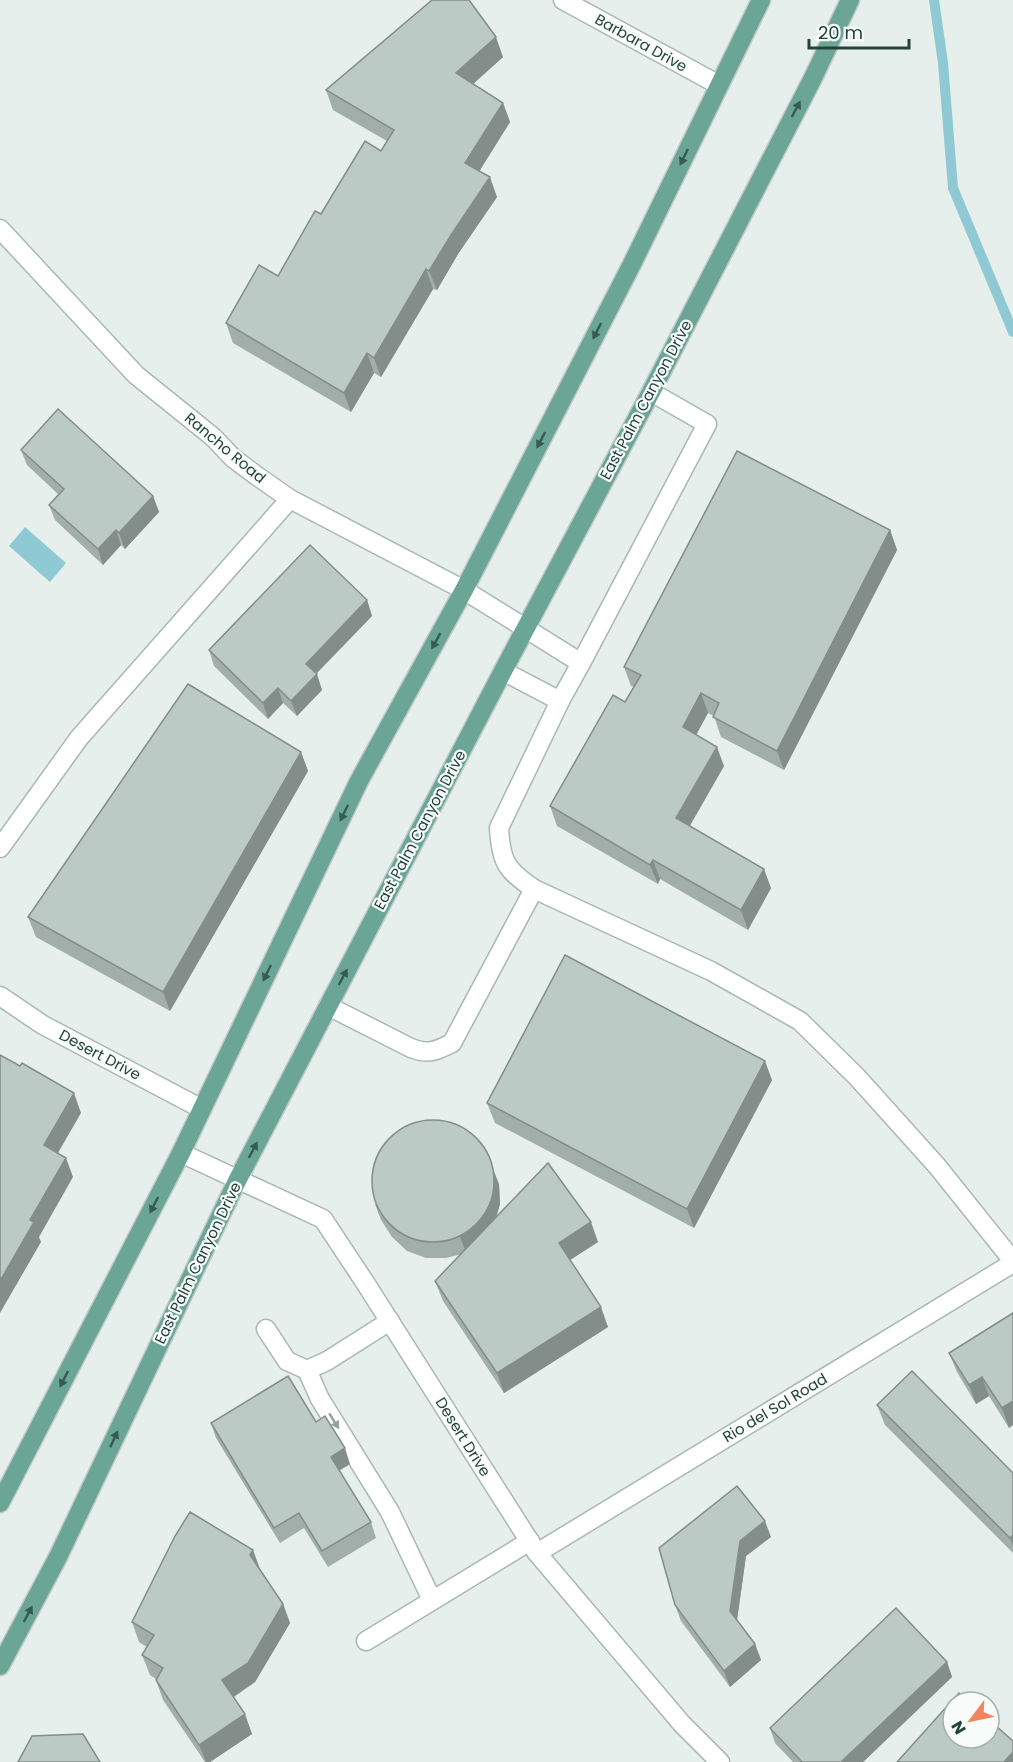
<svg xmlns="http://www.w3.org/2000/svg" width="1013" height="1762" viewBox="0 0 1013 1762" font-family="Poppins,sans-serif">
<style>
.water{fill:#8ec9d4}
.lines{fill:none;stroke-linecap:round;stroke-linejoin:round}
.stream{stroke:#8ec9d4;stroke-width:10}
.minor-casing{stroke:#a8b8b2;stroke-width:21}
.major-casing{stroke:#c2cac8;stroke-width:21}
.minor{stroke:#fff;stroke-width:18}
.major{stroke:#6aa596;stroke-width:18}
.wall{fill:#a1aea9}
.shaded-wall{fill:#838d89}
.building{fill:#bbcac4;stroke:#838d89;stroke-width:1.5}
.oneway{fill:#365b51}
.oneway2{fill:#92a09c}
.labels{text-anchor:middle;stroke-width:4.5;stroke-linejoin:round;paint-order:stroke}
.street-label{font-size:15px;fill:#24423a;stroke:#f7fbf9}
</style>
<rect width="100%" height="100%" fill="#e6efeb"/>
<path class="water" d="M25,527L66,563L50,582L9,546Z"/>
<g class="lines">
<path class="stream" d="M934,0L943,63L953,188L1013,332"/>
<defs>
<g id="minor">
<path d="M563,0L719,85"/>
<path d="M0,229L136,375L213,437L233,458L257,476L290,499L464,590L581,663L707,424L651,392"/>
<path d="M503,671L560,701L499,828C501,862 506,870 534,889L711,971L800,1021L857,1077L937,1166L1013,1261"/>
<path d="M560,701L581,663"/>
<path d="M0,848L79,738L290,499"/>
<path d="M0,996L43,1025L202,1109"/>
<path d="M328,1006L411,1048C429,1055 436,1051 452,1043L534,889"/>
<path d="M181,1153L323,1219L366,1284L537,1553L682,1724L720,1762"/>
<path d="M266,1329L287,1361L307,1370L327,1361L390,1321"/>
<path d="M307,1370L320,1399L390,1512L432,1600"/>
<path d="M537,1553L1013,1263"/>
<path d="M366,1641L530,1541"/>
</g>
<g id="major">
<path d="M0,1503L181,1153L359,781L464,590L632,264L761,0"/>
<path d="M0,1666L58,1557L237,1181L503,671L651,392L813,78L850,0"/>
</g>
</defs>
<use href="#minor" class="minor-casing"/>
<use href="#major" class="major-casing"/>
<use href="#minor" class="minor"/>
<use href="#major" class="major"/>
</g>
<g class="wall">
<path d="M503,57L473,84L503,103L510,122L479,171L497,197L458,254L437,290L433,289L381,377L374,373L351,412L233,343L226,323L278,276L321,214L381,151L387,141L333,110L326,90Z"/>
<path d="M21,450L153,496L159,512L125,549L121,545L103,565L55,520L49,505L58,494L27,465Z"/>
<path d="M890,530L897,550L784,770L721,737L714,716L708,713L696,735L724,766L690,826L771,888L748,930L660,879L658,884L557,826L550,806L625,702L634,687L631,686L624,667Z"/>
<path d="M367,600L372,616L316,674L322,690L297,716L283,703L268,719L214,666L209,650Z"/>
<path d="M301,752L308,771L170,1011L36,937L28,917Z"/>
<path d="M772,1080L694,1228L495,1123L487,1103Z"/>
<path d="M499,1184L500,1204L496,1218L598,1242L570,1260L608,1327L504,1393L443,1301L435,1281L462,1254L446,1258H426L407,1251L392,1237L381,1220L375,1204Z"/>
<path d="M1013,1313L1009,1428L989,1396L976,1404L957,1372L949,1353Z"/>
<path d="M877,1405L1013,1473V1553L885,1425Z"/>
<path d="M316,1422L350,1464L339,1471L371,1522L376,1538L328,1567L304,1528L280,1543L216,1438L211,1423Z"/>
<path d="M771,1537L746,1556L737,1620L755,1644L761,1660L730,1687L681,1621L675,1605Z"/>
<path d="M260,1569L283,1604L290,1623L255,1682L234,1697L252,1734L210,1762H205L163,1700L156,1680V1679L150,1675L142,1655L147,1647L139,1642L132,1622Z"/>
<path d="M947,1662L952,1677L863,1762H793L775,1743L770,1728Z"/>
</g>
<g class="shaded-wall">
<path d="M496,37L503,57L463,93L456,73Z"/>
<path d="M503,103L510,122L472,183L465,163Z"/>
<path d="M490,177L497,197L458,254L437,290L429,271L451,235Z"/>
<path d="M426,269L433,289L381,377L374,358Z"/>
<path d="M367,353L374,373L351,412L344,393Z"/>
<path d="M153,496L159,512L125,549L119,533Z"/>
<path d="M116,530L121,545L103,565L98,549Z"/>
<path d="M890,530L897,550L784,770L777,751Z"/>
<path d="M367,600L372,616L311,679L306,664Z"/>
<path d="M317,674L322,690L297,716L291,701Z"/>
<path d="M278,688L283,703L268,719L263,703Z"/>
<path d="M701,693L708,713L690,746L683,727Z"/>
<path d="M717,747L724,766L683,837L676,818Z"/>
<path d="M301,752L308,771L170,1011L163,992Z"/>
<path d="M653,860L660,879L658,884L650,865Z"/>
<path d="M764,869L771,888L748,930L741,910Z"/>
<path d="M765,1061L772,1080L694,1228L687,1209Z"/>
<path d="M74,1093L81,1113L51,1165L44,1145Z"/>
<path d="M66,1158L73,1177L39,1237L41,1242L0,1313V1281L30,1220Z"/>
<path d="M493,1169L499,1184L500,1204L494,1224L466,1252L460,1237Z"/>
<path d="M591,1222L598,1242L567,1262L559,1243Z"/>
<path d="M601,1307L608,1327L504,1393L497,1373Z"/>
<path d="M982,1377L989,1396L976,1404L969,1385Z"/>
<path d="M1013,1401V1425L1009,1428L1002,1408Z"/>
<path d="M345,1448L350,1464L336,1472L331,1457Z"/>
<path d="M765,1521L771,1537L746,1556L736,1627L730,1611L740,1541Z"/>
<path d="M1013,1535V1546L1010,1538Z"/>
<path d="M253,1550L260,1569L250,1555Z"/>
<path d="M283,1604L290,1623L255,1682L230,1699L222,1680Z"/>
<path d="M755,1644L761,1660L730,1687L724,1671Z"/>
<path d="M947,1662L952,1677L863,1762H841Z"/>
<path d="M245,1714L252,1734L210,1762H206L199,1745Z"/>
<path d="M1013,1752V1762H1004Z"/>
</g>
<g class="building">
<path d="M432,0H469L496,37L456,73L503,103L465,163L490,177L451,235L429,271L426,269L374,358L367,353L344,393L226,323L259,265L278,276L315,211L321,214L365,141L381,151L394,130L326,90Z"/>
<path d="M58,409L153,496L119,533L116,530L98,549L49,505L64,489L21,450Z"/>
<path d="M737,451L890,530L777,751L713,717L719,703L701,693L683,727L717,747L676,818L764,869L741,910L653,860L650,865L550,806L613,695L625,702L641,675L624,667Z"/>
<path d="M310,545L367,600L306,664L317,674L291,701L278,688L263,703L209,650Z"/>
<path d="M188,684L301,752L163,992L28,917Z"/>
<path d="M565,955L765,1061L687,1209L487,1103Z"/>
<path d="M0,1055L20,1066L22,1063L74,1093L44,1145L66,1158L30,1220L34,1222L0,1281Z"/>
<circle cx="433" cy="1181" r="61"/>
<path d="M548,1163L591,1222L559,1243L601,1307L497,1373L435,1281Z"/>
<path d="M1013,1313V1401L1002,1408L982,1377L969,1385L949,1353Z"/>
<path d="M912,1371L1013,1473V1535L1010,1538L877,1405Z"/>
<path d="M288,1376L316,1422L325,1416L345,1448L331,1457L371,1522L322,1551L299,1513L274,1528L211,1423Z"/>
<path d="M737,1486L765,1521L740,1541L730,1611L755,1644L724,1671L675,1605L659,1548Z"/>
<path d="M190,1512L253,1550L250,1555L283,1604L248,1663L222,1680L245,1714L199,1745L156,1680L163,1668L142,1655L154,1635L132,1622L175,1536Z"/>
<path d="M896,1608L947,1662L841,1762H802L770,1728Z"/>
<path d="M959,1693L969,1702H953V1738H989V1720L1013,1741V1752L1004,1762H897Z"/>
<path d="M83,1734L100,1762H18L32,1736Z"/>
</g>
<defs><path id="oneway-solid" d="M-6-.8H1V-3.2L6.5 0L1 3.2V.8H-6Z" transform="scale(1.5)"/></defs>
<g class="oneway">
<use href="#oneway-solid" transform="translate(796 109) rotate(-62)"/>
<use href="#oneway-solid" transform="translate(684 157) rotate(116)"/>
<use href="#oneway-solid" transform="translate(597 331) rotate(117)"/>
<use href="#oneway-solid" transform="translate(541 440) rotate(117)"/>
<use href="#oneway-solid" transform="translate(436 641) rotate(119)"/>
<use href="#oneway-solid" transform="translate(344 813) rotate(116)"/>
<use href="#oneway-solid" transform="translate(267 973) rotate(116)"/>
<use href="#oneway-solid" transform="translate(343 977) rotate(-62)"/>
<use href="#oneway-solid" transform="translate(253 1150) rotate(-62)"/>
<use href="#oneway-solid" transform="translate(154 1205) rotate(117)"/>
<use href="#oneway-solid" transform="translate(64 1379) rotate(117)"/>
<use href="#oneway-solid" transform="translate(114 1439) rotate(-65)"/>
<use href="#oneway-solid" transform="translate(28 1614) rotate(-62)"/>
</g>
<use class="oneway2" href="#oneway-solid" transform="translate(334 1421) rotate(58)"/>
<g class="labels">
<g class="street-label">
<text transform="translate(641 43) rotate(29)" y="5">Barbara Drive</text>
<text transform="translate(646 400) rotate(-62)" y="5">East Palm Canyon Drive</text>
<text transform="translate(225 448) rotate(40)" y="5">Rancho Road</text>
<text transform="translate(420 830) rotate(-62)" y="5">East Palm Canyon Drive</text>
<text transform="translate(100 1055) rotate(28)" y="5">Desert Drive</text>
<text transform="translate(198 1263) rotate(-64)" y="5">East Palm Canyon Drive</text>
<text transform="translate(775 1408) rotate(-31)" y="5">Rio del Sol Road</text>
<text transform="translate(463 1437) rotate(58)" y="5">Desert Drive</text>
</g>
</g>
<g transform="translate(971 1720) rotate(238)"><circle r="28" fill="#f7fbf9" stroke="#a3b1ad" stroke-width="1.5"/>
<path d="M0-4.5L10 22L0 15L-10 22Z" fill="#f4845f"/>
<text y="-9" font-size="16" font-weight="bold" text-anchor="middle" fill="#24423a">N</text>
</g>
<path d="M809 39v9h100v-9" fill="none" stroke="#24423a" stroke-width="3"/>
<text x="818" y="39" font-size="18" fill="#24423a" stroke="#f7fbf9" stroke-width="4.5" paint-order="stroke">20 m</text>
</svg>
